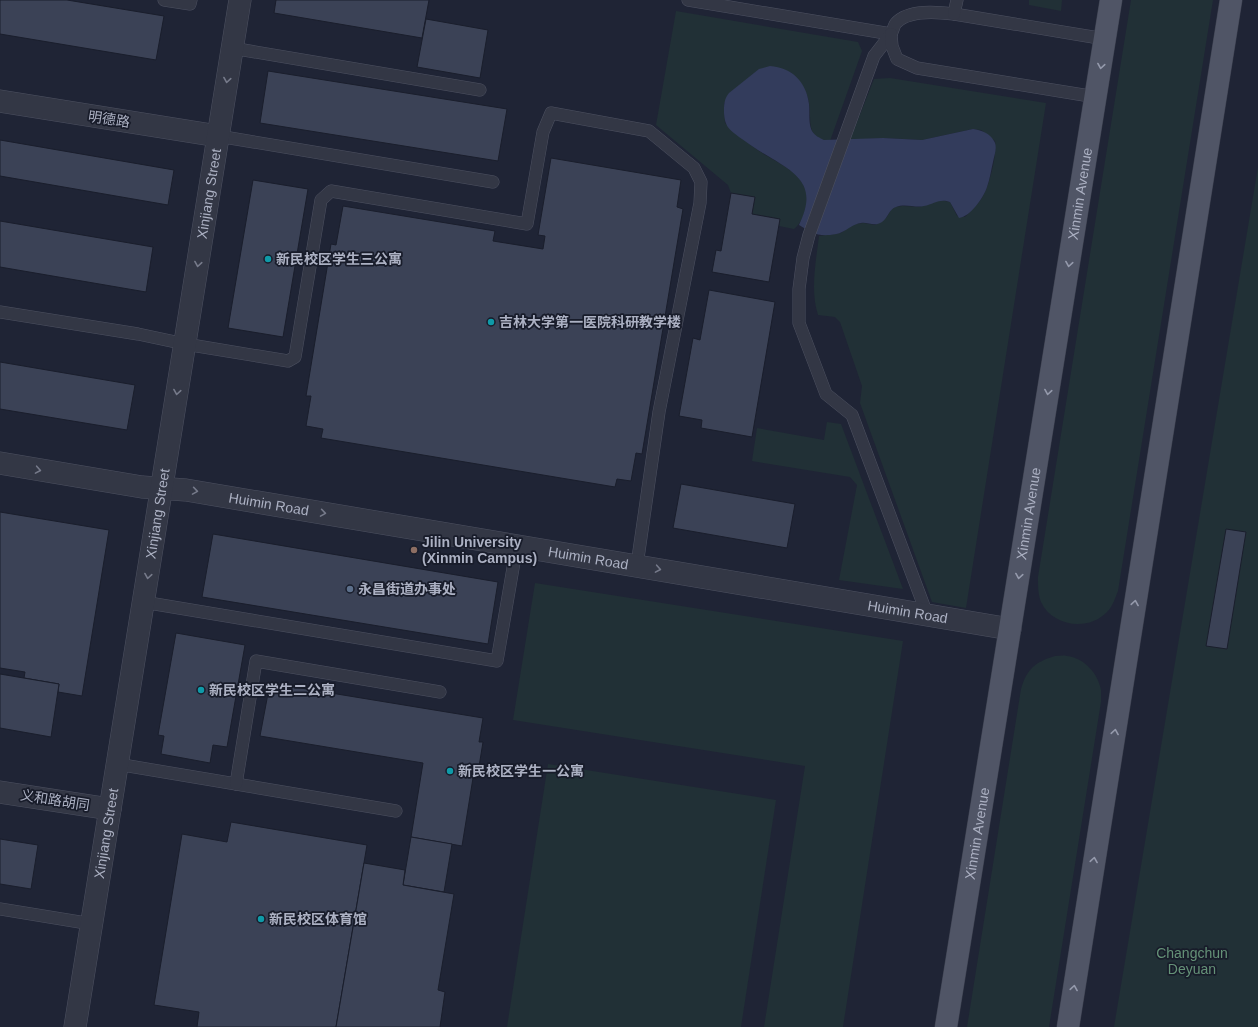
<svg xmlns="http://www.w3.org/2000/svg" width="1258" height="1027" viewBox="0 0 1258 1027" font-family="Arial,'Noto Sans SC',sans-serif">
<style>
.green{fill:#213036}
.water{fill:#333c5c}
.building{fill:#3b4256;stroke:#1a1e2c}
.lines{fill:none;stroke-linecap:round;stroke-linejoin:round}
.service-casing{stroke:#4d5161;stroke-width:13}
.minor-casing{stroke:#4d5161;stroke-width:23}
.tertiary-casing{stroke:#4d5161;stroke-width:23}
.primary-casing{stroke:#3c404f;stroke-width:23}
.service{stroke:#333745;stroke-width:12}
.minor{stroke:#333745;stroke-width:22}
.tertiary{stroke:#333745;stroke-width:22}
.primary{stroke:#505566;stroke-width:22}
.oneway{stroke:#959aac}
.oneway2{stroke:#767a8a}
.culture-dot{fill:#0f9aa8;stroke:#181c2a;stroke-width:1.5}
.education-dot{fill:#8d6e63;stroke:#181c2a;stroke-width:1.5}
.service-dot{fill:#5c6f8a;stroke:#181c2a;stroke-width:1.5}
.labels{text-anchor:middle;stroke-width:3.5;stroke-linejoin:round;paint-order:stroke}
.street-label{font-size:14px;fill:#acb1c3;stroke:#181c2a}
.poi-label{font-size:14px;font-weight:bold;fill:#acb1c3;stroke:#181c2a;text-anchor:start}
.park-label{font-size:14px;fill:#659278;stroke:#181c2a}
</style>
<rect width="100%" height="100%" fill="#1f2435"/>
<g class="green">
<path d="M1029,0H1062L1061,11L1029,5Z"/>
<path d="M1131,0H1213L1118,591C1115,598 1113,606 1107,612C1088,632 1052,626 1041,602C1038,594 1038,586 1038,577Z"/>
<path d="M676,11L858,42L862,51L830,141C805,139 812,121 809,103C807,90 800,80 790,72L724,103L725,123C736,132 747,143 759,151C780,165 813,175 806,208C804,216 801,223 794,229L779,226L780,219L752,214L755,197L731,193L728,185L656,125Z"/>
<path d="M890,78L1046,103L966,608L932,602L860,403L862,386L840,322L835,317L818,315C810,291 816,261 819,236L841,233L849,227L856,224L863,223L875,225L886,218L891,210L895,207L902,206L920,207L940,200L950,202L957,216L965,217C971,211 979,203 983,196C990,183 997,155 995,141L981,130L973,129L922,140L883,138L850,140L874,79Z"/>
<path d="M1258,167V1027H1114Z"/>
<path d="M827,422L841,424L903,589L839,580L857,485L850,477L752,461L757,428L824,440Z"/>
<path d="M535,583L903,641L843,1027H764L805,766L513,720Z"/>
<path d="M1055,656C1059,656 1063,655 1067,656C1084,658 1098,673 1101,690C1101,694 1101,698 1101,702L1049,1027H967L1021,689C1027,669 1035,662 1055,656Z"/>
<path d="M548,764L776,800L741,1027H507Z"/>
</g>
<path class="water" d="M770,66C792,68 806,81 809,104C810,112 808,123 812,131C815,136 820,138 824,140L883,138L922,140L973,129C981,130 990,133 994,141C998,147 994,156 993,162C991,170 990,179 987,187C984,197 970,217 959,218L950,202C940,198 934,204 924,206C915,208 905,203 896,207C889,209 888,218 882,222C875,227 868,222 861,223C853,224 849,229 842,232C839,234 834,234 830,235C815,236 811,232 799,225C818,186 798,174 768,156C759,151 750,145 742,139C730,130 725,128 724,113C724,105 724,99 729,93L759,69Z"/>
<g class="building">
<path d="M0,0H67L164,16L156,60L0,34Z"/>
<path d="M276,0H429L422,38L274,13Z"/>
<path d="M426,19L488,30L480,78L417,67Z"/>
<path d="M268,71L507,109L498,161L260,123Z"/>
<path d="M0,140L174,170L168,205L0,176Z"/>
<path d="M551,158L681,180L677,207L683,209L642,454L636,453L631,481L617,479L615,487L321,438L323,429L306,426L311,396H306L331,244L336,245L343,206L495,231L493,241L543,249L545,236L538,235Z"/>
<path d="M253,180L308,189L283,337L228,328Z"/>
<path d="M731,193L755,197L752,214L780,219L769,282L712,272L716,250L721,251Z"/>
<path d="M0,221L153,247L146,292L0,267Z"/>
<path d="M709,290L775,302L752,437L701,428L702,420L679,416L693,338L700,340Z"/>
<path d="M0,362L135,385L127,430L0,409Z"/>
<path d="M681,484L795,504L787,548L673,528Z"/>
<path d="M0,512L109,530L82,696L58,692L59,684L24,678L25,672L0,668Z"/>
<path d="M1226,529L1246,532L1227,649L1206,646Z"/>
<path d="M213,534L498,582L488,644L202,597Z"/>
<path d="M176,633L245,645L227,747L213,745L210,763L161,754L164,736L158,735Z"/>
<path d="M0,674L59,684L51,737L0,728Z"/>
<path d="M270,683L483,718L479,742H483L477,779L473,778L462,846L411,837L423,763L260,736Z"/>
<path d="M231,822L367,845L336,1027H197L199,1012L154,1005L182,834L227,842Z"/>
<path d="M411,837L452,844L444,892L403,885Z"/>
<path d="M0,839L38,845L31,889L0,884Z"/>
<path d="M364,863L405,870L403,885L454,894L438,990L445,992L440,1027H336Z"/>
</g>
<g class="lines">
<defs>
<g id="service">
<path d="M164,0L190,4L191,0"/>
<path d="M688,0L891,34C893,31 894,25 896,23C909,9 938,12 954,14L1105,39"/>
<path d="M954,14L957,0"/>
<path d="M891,34L874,56L809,235L803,258L799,289V323L826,394L852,415L927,614"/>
<path d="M891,34L892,46L897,59L917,68L1096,97"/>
<path d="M232,48L480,90"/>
<path d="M218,136L493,182"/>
<path d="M0,312L138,334L185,344L288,361L295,357L321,200L331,191L527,224L543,132L551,113L649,131L694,168L701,182L700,203L659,412L637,565"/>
<path d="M143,602L497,661L517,545"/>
<path d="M117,764L396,811"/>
<path d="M236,784L256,661L440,692"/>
<path d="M0,909L92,924"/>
</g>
<path id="minor" d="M0,792L110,809"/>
<g id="tertiary">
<path d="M0,101L218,136"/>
<path id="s1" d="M0,463L142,487L186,490L1010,629"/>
<path id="s2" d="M75,1027L240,0"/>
</g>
<g id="primary">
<path id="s3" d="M946,1027L1111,0"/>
<path d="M1068,1027L1231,0"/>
</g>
</defs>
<use href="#service" class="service-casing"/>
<use href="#minor" class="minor-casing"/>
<use href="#tertiary" class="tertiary-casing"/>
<use href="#primary" class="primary-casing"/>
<use href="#service" class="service"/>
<use href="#minor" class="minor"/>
<use href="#tertiary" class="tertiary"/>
<use href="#primary" class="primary"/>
</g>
<defs><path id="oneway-chevron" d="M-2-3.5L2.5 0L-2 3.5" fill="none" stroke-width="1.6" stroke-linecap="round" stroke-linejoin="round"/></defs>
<g class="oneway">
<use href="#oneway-chevron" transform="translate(1101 66) rotate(99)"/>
<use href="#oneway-chevron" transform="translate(1069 264) rotate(99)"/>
<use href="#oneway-chevron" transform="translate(1048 392) rotate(99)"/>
<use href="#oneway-chevron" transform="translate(1019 576) rotate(99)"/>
<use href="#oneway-chevron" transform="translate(1135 603) rotate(-81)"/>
<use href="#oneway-chevron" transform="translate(1115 732) rotate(-81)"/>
<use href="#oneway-chevron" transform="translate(1094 860) rotate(-81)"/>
<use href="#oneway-chevron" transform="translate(1074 988) rotate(-81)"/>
</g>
<g class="oneway2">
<use href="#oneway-chevron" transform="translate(227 80) rotate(99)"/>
<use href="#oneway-chevron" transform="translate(198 264) rotate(99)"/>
<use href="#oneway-chevron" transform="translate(177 392) rotate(99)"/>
<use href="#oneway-chevron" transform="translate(38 470) rotate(10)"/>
<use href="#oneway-chevron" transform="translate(195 491) rotate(9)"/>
<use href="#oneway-chevron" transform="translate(323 513) rotate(9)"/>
<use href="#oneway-chevron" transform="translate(658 569) rotate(10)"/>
<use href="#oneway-chevron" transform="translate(148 576) rotate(99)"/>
</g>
<g class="culture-dot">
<circle cx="268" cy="259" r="4"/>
<circle cx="491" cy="322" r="4"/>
<circle cx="201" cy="690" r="4"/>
<circle cx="450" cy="771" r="4"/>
<circle cx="261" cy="919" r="4"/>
</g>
<circle class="education-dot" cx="414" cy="550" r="4"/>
<circle class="service-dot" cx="350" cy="589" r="4"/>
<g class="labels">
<g class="street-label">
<text transform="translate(109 119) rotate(9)" y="5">明德路</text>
<text dy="5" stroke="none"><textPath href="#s2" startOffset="844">Xinjiang Street</textPath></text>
<text dy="5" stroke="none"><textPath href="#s3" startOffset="844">Xinmin Avenue</textPath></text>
<text dy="5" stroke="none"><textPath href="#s1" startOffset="272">Huimin Road</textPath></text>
<text dy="5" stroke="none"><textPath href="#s2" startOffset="520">Xinjiang Street</textPath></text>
<text dy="5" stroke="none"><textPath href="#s3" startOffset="520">Xinmin Avenue</textPath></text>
<text dy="5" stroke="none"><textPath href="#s1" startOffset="596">Huimin Road</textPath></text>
<text dy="5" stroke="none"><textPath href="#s1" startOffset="920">Huimin Road</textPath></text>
<text transform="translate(55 800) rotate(9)" y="5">义和路胡同</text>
<text dy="5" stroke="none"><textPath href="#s2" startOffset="196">Xinjiang Street</textPath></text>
<text dy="5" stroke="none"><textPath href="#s3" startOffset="196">Xinmin Avenue</textPath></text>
</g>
<g class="poi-label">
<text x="276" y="264">新民校区学生三公寓</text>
<text x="499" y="327">吉林大学第一医院科研教学楼</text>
<text x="422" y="547">Jilin University<tspan x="422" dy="16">(Xinmin Campus)</tspan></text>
<text x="358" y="594">永昌街道办事处</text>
<text x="209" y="695">新民校区学生二公寓</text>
<text x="458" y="776">新民校区学生一公寓</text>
<text x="269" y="924">新民校区体育馆</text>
</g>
<g class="park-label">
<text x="1192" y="958">Changchun<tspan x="1192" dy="16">Deyuan</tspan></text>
</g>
</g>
</svg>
